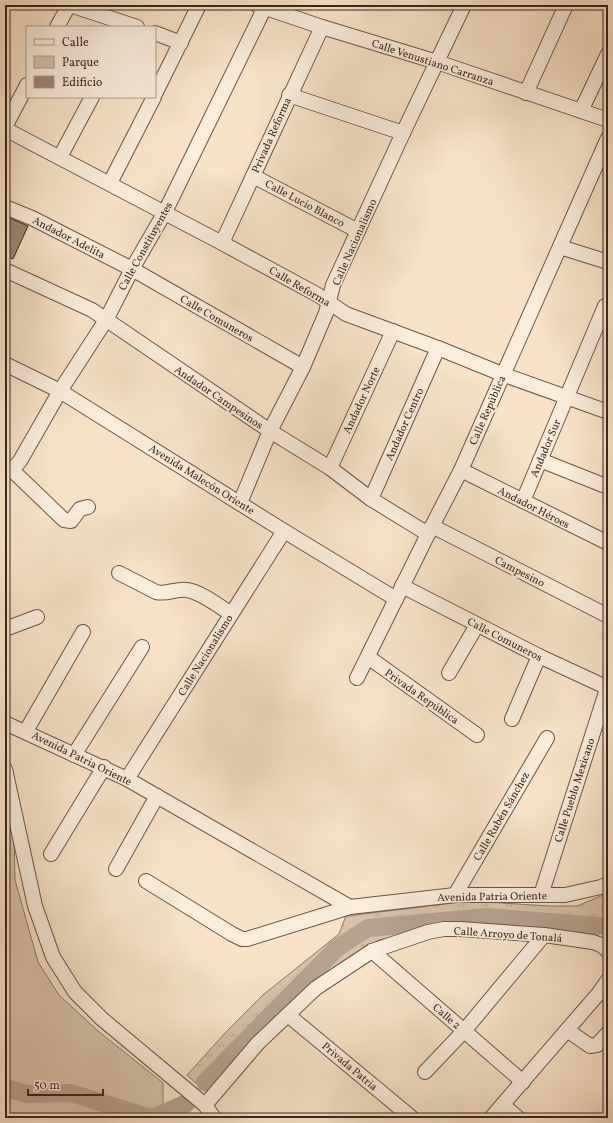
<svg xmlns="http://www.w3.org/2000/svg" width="613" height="1123" viewBox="0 0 613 1123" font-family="Vollkorn,serif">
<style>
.grass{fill:url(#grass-tufts);stroke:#897463}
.park{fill:#d8c3aa;stroke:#897463}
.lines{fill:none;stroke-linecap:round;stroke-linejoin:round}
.river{stroke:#b7a28d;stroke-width:18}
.building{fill:#9d8775;stroke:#3a241c}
.minor-casing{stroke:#6a5447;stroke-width:16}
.minor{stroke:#faeddb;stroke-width:14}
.labels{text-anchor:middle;stroke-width:3.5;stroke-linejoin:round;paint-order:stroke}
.street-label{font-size:11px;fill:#3a241c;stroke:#faeddb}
</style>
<defs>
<pattern id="grass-tufts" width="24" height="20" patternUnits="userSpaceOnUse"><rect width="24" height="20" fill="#d8c3aa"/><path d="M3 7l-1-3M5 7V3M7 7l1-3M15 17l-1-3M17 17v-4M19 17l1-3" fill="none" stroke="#baa792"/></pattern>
</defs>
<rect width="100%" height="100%" fill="#f8e3c7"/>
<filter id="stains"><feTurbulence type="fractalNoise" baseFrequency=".005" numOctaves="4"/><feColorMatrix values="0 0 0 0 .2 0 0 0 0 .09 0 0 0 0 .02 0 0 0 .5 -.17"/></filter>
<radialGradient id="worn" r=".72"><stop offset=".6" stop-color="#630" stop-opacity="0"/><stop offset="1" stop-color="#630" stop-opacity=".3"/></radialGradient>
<path class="grass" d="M608,893V932L448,926L379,940L356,953L209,1095L187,1075L227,1031L263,995L339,934L346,916L470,901L549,906H577Z"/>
<path class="park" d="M5,806L14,837L15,880L38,962L59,995L98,1031L163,1083V1118H5Z"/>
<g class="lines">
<g class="river">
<path d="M205,1082L337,948L368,928L487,917L600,926"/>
<path d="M5,1088L28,1094L71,1093L151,1118"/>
<path d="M152,1118L187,1103"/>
</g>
</g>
<path class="building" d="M5,216L28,226L13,259L5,256Z"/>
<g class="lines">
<defs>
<g id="minor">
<path d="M70,5L137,27"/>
<path d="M257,5L322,27L437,62L608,120"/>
<path d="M57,27L69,5"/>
<path d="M155,33L181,43"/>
<path d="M526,93L566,5"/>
<path d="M155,94L199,5"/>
<path d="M289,95L403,133"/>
<path d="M581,111L608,54"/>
<path d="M5,127L27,85"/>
<path d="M5,129L222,243L318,295L346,314L438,348L502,374L608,412"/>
<path d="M60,157L92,97"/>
<path d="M253,176L358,231"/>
<path d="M110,183L154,97"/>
<path d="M5,207L32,218L132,269L303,367"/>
<path d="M222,243L322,27"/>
<path d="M560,247L608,262"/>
<path d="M5,270L92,310L270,431L330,468L371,499L428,534"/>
<path d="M5,364L60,391L284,531L396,599"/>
<path d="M540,460L608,487"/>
<path d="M5,466L12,470L64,520L71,521L80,509L88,507"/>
<path d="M330,468L393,331"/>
<path d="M12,470L20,461L60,391L106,320L132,269L165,212L266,5"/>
<path d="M461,470L608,543"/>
<path d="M371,499L438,348"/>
<path d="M523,501L605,306"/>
<path d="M240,503L270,431L303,367L326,313L333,285L403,133L464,5"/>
<path d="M432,526L608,616"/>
<path d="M119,573L156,592C167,595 177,588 187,590C201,592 219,606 231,614"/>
<path d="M402,586L539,656L608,688"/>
<path d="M5,629L37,617"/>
<path d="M368,657L477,735"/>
<path d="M449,673L477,625"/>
<path d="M357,678L428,534L461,470L608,138"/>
<path d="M512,719L539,656"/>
<path d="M5,723L127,779L350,907"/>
<path d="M26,731L83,632"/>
<path d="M74,755L142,647"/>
<path d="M5,769L35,906L53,957L75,992L102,1019L205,1105L214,1118"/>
<path d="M127,779L284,531"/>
<path d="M51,854L104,767"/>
<path d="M116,869L157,796"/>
<path d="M146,881L232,934L242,939H247L350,907L455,895H565L601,887L608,884"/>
<path d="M455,895L547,738"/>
<path d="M541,895L608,686"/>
<path d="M372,951L523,1082"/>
<path d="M288,1015L412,1118"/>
<path d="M567,1030L590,1046L597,1045L608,1033"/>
<path d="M425,1072L464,1031L544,935"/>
<path d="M205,1105L258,1043L316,988L372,951L428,932L444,929H460L544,935L593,942L601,945L608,951"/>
<path d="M503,1105L518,1118"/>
<path d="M491,1118L599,993L608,980"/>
</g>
</defs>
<use href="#minor" class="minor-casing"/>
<use href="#minor" class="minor"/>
</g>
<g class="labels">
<g class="street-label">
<text transform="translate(433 62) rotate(18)" y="4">Calle Venustiano Carranza</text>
<text transform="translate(271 135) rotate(-66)" y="4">Privada Reforma</text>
<text transform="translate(305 203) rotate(28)" y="4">Calle Lucio Blanco</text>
<text transform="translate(69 237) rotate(27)" y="4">Andador Adelita</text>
<text transform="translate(354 242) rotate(-66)" y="4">Calle Nacionalismo</text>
<text transform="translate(145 246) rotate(-61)" y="4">Calle Constituyentes</text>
<text transform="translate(300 286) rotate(30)" y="4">Calle Reforma</text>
<text transform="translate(217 318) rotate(30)" y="4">Calle Comuneros</text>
<text transform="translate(219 397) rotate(34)" y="4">Andador Campesinos</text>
<text transform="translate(361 400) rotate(-65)" y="4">Andador Norte</text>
<text transform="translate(487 410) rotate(-66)" y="4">Calle República</text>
<text transform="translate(404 424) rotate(-66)" y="4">Andador Centro</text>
<text transform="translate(545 448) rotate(-67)" y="4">Andador Sur</text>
<text transform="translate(202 479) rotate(32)" y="4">Avenida Malecón Oriente</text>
<text transform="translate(534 507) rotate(27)" y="4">Andador Héroes</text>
<text transform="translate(520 571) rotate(27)" y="4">Campesino</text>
<text transform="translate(505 639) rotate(27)" y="4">Calle Comuneros</text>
<text transform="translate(205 655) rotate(-58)" y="4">Calle Nacionalismo</text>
<text transform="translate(422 696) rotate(35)" y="4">Privada República</text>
<text transform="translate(82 758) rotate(26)" y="4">Avenida Patria Oriente</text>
<text transform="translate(574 790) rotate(-72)" y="4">Calle Pueblo Mexicano</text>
<text transform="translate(501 816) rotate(-60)" y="4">Calle Rubén Sánchez</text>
<text transform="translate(492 896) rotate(-1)" y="4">Avenida Patria Oriente</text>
<text transform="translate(508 934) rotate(4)" y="4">Calle Arroyo de Tonalá</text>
<text transform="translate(447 1016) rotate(41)" y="4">Calle 2</text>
<text transform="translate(350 1066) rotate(40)" y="4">Privada Patria</text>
</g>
</g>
<rect width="613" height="1123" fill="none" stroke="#f8e3c7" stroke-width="20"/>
<rect x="6" y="6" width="601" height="1111" fill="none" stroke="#3a241c" stroke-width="2"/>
<rect x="10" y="10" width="593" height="1103" fill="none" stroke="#3a241c"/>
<rect x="26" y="26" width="130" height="72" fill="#faeddb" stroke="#ad9d8f"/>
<rect x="34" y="39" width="20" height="6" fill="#faeddb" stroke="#ad9d8f"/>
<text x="62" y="46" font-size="12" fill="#3a241c">Calle</text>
<rect x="34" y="56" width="20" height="12" fill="#d8c3aa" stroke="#ad9d8f"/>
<text x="62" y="66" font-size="12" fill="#3a241c">Parque</text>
<rect x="34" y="76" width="20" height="12" fill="#9d8775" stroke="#ad9d8f"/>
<text x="62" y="86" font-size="12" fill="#3a241c">Edificio</text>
<path d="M28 1089v6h75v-6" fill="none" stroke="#3a241c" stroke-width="2"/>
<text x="34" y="1089" font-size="12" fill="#3a241c" stroke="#faeddb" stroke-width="3" paint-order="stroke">50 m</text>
<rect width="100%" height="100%" filter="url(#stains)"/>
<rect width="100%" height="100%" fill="url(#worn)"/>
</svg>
